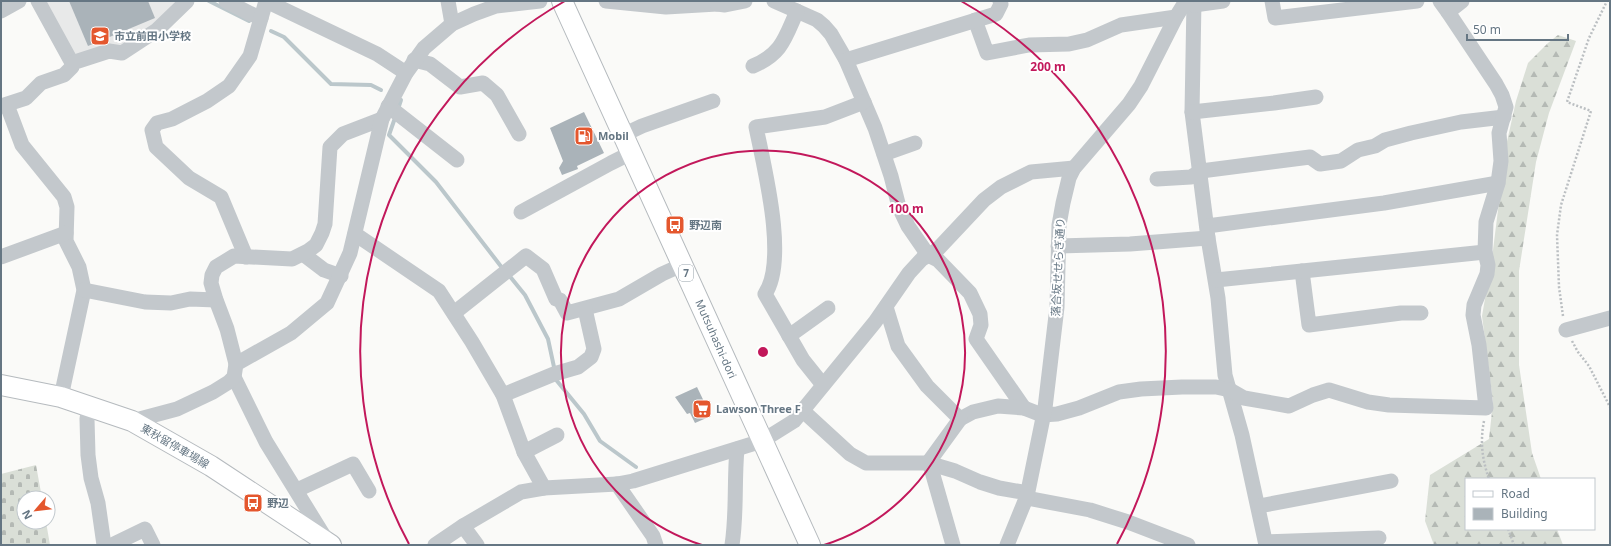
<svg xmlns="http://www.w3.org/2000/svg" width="1611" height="546" viewBox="0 0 1611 546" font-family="'Noto Sans','Noto Sans JP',sans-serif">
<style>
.built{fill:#e8e9e9}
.forest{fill:url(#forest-firs)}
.cemetery{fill:url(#cemetery-stones)}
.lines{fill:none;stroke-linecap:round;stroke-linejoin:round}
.stream{stroke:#bbc7cb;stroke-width:4}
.building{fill:#aab3b9}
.major-casing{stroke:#b5babe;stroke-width:22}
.path{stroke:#bbbfc2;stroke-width:2.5;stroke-dasharray:2 2;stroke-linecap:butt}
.minor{stroke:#c3c8cc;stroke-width:15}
.major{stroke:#fff;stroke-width:20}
.ring{fill:none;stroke:#c2185b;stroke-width:2}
.labels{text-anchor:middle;stroke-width:4;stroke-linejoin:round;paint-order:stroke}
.shield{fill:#fff;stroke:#939fa8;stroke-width:1}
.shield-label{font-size:10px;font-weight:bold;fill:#657683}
.poi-label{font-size:11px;font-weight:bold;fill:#657683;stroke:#fff;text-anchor:start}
.street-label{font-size:11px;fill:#657683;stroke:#fff}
.centre{fill:#c2185b;stroke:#fff;stroke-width:2}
.ring-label{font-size:12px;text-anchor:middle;font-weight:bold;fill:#c2185b;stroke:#fff;stroke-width:4;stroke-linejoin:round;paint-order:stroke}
</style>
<defs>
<pattern id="forest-firs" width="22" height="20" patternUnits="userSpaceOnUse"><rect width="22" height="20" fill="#dadfd7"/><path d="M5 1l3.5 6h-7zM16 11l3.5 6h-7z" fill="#b4b9b4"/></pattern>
<pattern id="cemetery-stones" width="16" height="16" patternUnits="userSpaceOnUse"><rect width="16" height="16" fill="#dadfd7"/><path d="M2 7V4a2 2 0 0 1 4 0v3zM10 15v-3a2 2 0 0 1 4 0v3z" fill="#b4b9b4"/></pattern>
</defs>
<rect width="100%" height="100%" fill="#fafaf8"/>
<path class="built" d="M43,1H179L152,26L120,48L74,57Z"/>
<path class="forest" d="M1558,35L1576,41L1549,113L1536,162L1519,271V365L1532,453L1541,479H1466V529H1557L1563,545H1434L1425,521L1430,475L1489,439L1493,402L1482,316L1492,258L1506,146L1516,101L1528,63L1548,43Z"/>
<path class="cemetery" d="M36,465L42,498H24V522H46L50,545H1V474Z"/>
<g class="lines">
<g class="stream">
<path d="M209,1L249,21"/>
<path d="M271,31L284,37L331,84L371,85L381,90"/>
<path d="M398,109L401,100"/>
<path d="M396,115L389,135L436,182L503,269"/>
<path d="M508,274L525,295L548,339L557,381L584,414L600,441L636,467"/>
</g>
</g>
<g class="building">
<path d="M69,1H148L155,18L88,46Z"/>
<path d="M584,112L604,153L577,166L578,169L562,175L559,168L563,161L550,128Z"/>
<path d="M697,387L711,416L695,423L690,413L687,414L675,397Z"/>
</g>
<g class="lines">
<defs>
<g id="major">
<path d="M562,1L810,545"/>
<path d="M1,385L61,397L132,421L211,466L331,545"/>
</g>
</defs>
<use href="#major" class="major-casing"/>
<g class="path">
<path d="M1563,316L1559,287L1557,235L1561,205L1591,111L1567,102L1589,38L1607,1"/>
<path d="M1572,341L1578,352L1589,366L1610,407"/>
<path d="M1484,421C1480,441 1482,459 1489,479"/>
<path d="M1508,529L1514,545"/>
</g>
<g class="minor">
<path d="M38,1L72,63"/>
<path d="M226,1L249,13L261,18"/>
<path d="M266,1L377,54L406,73"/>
<path d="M448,1L452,24"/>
<path d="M606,1L666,7L717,4L719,1"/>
<path d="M774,1L817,20L824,26L831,34L846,60L875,128L891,176L899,207L908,226L928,255L938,260L970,293L980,314L981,325L976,339L1024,408"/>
<path d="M1194,1L1192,112L1208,238L1218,298L1225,375L1242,435L1266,545"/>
<path d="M1272,1L1275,18L1417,1"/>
<path d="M1440,1L1448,12L1462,1"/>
<path d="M717,4L725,5L745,1"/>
<path d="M1194,5L1223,1"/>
<path d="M1,11L19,1"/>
<path d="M975,20L987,53L1029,45L1069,44L1087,40L1121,25L1176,17"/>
<path d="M414,60L430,64L460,87L483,83L497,95L519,134"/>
<path d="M846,60L996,14L1001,4L1000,1"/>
<path d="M753,66C782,54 785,38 797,11"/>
<path d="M7,105L22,145L64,197L67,207L66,241L79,267L84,290L61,397"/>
<path d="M1,106L26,98L41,83L64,75L72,67V63L109,51L122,53L157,30L187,1"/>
<path d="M388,106L457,160"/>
<path d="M1192,112L1274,103L1316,97"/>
<path d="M623,135L642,126L713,101"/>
<path d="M884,154L915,143"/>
<path d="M1157,179L1191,177L1201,171L1310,157L1320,164L1341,161L1358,150L1375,146L1385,140L1411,133L1461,122L1504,117"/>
<path d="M521,212L611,163L631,153"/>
<path d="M1207,226L1384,203L1498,183"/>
<path d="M355,234L439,291L472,342L503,395L524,452L544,488"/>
<path d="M1058,246L1130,244L1208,238"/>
<path d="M303,254L324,270L341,276"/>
<path d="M1,257L66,233"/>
<path d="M246,257L221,197L189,178L156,147L152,130L157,123L172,119L207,101L229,86L250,56L266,1"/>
<path d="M1302,271L1309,325L1401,313H1421"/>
<path d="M1216,280L1485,252"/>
<path d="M84,290L145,302L171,303L190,299L216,300"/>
<path d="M886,307L898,346L927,386L960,419L973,412L998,406L1024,408L1042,415L1057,414L1079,408L1119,392L1141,389L1182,387H1216L1230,390L1244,398L1289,406L1313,395L1329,390L1368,402L1389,405L1486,408L1479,345L1473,315L1474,305L1487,274L1488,265L1485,252L1486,222L1498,183L1501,161L1499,133L1506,107L1502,95L1496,84L1448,12"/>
<path d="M454,313L526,256L543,269L556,299L560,300L567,313L619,299L662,274L682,265"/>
<path d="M1566,330L1610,318"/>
<path d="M789,336L828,308"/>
<path d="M236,364L227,329L216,300L211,283L212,275L216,267L234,256L292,259L308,251L316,245L322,233L325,224L330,147L343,134L382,119"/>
<path d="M234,377L266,442L327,541"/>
<path d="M823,385L803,360L765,294C788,260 764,167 756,127L825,117L864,102"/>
<path d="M503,395L554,374L578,367L591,357L594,349L585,309"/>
<path d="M89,406L87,419L88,455L91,478L98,503L104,545"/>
<path d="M802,410L850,454L866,463H928L955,471L980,482L999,488L1022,492L1032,499L1090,510L1128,522L1188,545"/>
<path d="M132,421L177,409L213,392L229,382L234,377L236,364L291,333L327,303L350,253L382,119L406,73L424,48L452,24L474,14L496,6L540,1"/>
<path d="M524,452L557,435"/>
<path d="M617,484L653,536L656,545"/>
<path d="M297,490L353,464L369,491"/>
<path d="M1259,506L1391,481"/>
<path d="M463,526L477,545"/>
<path d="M1266,542L1379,538"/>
<path d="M112,545L145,529L153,545"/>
<path d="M435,545L463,526L521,492L544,488L617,484L633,481L762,441L794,421L875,322L909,273L922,259L937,250L984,200L1001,187L1031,172L1074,168"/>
<path d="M732,545C737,513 734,481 737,449"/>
<path d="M953,545L931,468L928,463L960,419"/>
<path d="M1007,545L1027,496L1045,408L1057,307L1059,225L1063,203L1069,178L1074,168L1129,104L1141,86L1176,17L1186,1"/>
</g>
<use href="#major" class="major"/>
</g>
<g class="ring">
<path d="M702 545A202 202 0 1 1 824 545"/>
<path d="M409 544A403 403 0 0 1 565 1M961 1A403 403 0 0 1 1117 544"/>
</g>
<defs>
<symbol id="school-square" viewBox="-11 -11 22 22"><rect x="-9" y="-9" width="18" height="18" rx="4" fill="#e4572e" stroke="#fff"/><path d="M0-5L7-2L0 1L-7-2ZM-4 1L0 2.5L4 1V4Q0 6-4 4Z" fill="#fff"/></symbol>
<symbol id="fuel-square" viewBox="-11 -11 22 22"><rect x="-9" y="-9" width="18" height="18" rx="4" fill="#e4572e" stroke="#fff"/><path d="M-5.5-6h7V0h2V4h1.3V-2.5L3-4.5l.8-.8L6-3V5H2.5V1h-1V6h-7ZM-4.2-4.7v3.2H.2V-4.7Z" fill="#fff"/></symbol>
<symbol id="bus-square" viewBox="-11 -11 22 22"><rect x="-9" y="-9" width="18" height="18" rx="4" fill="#e4572e" stroke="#fff"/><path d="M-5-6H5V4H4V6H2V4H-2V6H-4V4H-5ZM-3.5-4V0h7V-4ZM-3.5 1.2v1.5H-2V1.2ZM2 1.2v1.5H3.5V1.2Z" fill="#fff"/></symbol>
<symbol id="supermarket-square" viewBox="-11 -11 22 22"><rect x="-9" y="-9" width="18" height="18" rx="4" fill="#e4572e" stroke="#fff"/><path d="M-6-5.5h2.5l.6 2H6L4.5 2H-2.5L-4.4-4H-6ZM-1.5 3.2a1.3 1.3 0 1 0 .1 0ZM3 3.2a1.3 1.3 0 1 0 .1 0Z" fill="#fff"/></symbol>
</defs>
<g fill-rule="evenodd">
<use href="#school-square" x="89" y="25" width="22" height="22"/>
<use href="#fuel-square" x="573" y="125" width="22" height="22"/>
<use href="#bus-square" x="664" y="214" width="22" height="22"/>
<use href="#supermarket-square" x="691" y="398" width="22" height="22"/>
<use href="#bus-square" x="242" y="492" width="22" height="22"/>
</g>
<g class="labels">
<rect class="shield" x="679" y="265" width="14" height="16" rx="3"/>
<g class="shield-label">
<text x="686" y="277">7</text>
</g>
<g class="poi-label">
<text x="114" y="40">市立前田小学校</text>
<text x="598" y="140">Mobil</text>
<text x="689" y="229">野辺南</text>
<text x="716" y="413">Lawson Three F</text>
<text x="267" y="507">野辺</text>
</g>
<g class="street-label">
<text transform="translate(1058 267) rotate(-87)" y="4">落合坂せせらぎ通り</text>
<text transform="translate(716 339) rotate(66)" y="4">Mutsuhashi-dori</text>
<text transform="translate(175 446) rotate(30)" y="4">東秋留停車場線</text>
</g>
</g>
<circle cx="763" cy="352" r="6" class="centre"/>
<g class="ring-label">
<text x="1048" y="71">200 m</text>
<text x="906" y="213">100 m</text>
</g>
<rect width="1611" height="546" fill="none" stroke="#657683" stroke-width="4"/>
<rect x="1465" y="478" width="130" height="52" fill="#ffffff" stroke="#c1c8cd"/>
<rect x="1473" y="491" width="20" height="6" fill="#ffffff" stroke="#c1c8cd"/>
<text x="1501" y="498" font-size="12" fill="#657683">Road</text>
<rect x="1473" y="508" width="20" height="12" fill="#aab3b9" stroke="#c1c8cd"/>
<text x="1501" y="518" font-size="12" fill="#657683">Building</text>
<g transform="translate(36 510) rotate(242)"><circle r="19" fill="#ffffff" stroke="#c1c8cd"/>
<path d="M0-3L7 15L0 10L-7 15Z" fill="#e4572e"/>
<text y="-6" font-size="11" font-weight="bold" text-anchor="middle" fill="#657683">N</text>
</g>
<path d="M1467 34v6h101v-6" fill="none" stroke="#657683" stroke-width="2"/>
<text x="1473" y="34" font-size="12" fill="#657683" stroke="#ffffff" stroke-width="3" paint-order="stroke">50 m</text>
</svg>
